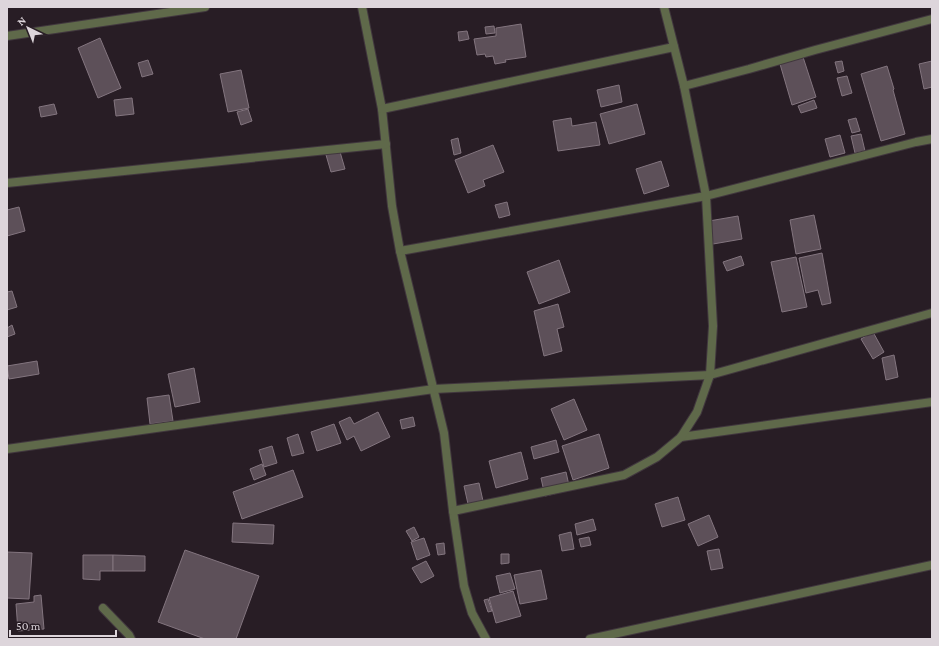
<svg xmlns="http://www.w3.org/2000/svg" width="939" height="646" viewBox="0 0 939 646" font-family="'Crimson Pro',serif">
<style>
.building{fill:#5d5059;stroke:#83757f}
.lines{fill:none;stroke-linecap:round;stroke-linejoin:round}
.minor-casing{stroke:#41373e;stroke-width:10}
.minor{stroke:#5f694a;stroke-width:8}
</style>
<rect width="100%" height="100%" fill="#281d25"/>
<g class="building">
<path d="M521,24L526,57L505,60L506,62L495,64L493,56L486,57L485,54L477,55L474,39L496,36V28Z"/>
<path d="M494,26L495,33L486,34L485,27Z"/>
<path d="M467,31L469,39L459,41L458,32Z"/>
<path d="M100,38L121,88L98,98L78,48Z"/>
<path d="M803,57L816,97L792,105L780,64Z"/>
<path d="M148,60L153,74L142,77L138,63Z"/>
<path d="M842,61L844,71L838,73L835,62Z"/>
<path d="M932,61V87L924,89L919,64Z"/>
<path d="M887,66L894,89L893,90L905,134L881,141L861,74Z"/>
<path d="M241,70L249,108L228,112L220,74Z"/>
<path d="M847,76L852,93L842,96L837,78Z"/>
<path d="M619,85L622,102L601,107L597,90Z"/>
<path d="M132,98L134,114L116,116L114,100Z"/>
<path d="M814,100L817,108L801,113L798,106Z"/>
<path d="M54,104L57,114L41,117L39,107Z"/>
<path d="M637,104L645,134L609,144L600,114Z"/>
<path d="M248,109L252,121L241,125L237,112Z"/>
<path d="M571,118L572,126L596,122L600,145L558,151L553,121Z"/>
<path d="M856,118L860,131L852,133L848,120Z"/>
<path d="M861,134L865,151L855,153L851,136Z"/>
<path d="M840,135L845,153L830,157L825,139Z"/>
<path d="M458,138L461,153L454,155L451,140Z"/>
<path d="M338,145L345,169L331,172L324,148Z"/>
<path d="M493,145L504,172L483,180L485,186L468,193L455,160Z"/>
<path d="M661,161L669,186L644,194L636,169Z"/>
<path d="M507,202L510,215L499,218L495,205Z"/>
<path d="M19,207L25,231L7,236V210Z"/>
<path d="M814,215L821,249L796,254L790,220Z"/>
<path d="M738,216L742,239L713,244L709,221Z"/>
<path d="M822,253L831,303L822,305L818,290L806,293L799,258Z"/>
<path d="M741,256L744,265L727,271L723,262Z"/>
<path d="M796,257L807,307L782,312L771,262Z"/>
<path d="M559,260L570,292L539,304L527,272Z"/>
<path d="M12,291L17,307L7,310V292Z"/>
<path d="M558,304L564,327L557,329L562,351L544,356L534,311Z"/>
<path d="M12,325L15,334L7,337V328Z"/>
<path d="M873,332L884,352L873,359L861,339Z"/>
<path d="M894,355L898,377L886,380L882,358Z"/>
<path d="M37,361L39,374L9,379L7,366Z"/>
<path d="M194,368L200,402L175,407L168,374Z"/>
<path d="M169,395L173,421L150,424L147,398Z"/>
<path d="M574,399L587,430L564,440L551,409Z"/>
<path d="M378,412L390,437L361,451L354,436L347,440L339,422L350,417L354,424Z"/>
<path d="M413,417L415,426L402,429L400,420Z"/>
<path d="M334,424L341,443L317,451L311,432Z"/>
<path d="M298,434L304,453L292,456L287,438Z"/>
<path d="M599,434L609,468L573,480L562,446Z"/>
<path d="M556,440L559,452L534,459L531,447Z"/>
<path d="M272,446L277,463L264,467L259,450Z"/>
<path d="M521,452L528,479L496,488L489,461Z"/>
<path d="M262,464L266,475L254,480L250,469Z"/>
<path d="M293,470L303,497L242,519L233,492Z"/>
<path d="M566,472L570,490L545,496L541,478Z"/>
<path d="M479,483L483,501L468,504L464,486Z"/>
<path d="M678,497L685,520L662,527L655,504Z"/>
<path d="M709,515L718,537L698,546L688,524Z"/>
<path d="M593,519L596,530L577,535L575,524Z"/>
<path d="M233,523L274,525L273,544L232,542Z"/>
<path d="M414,527L419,537L412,541L406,531Z"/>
<path d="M571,532L574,549L562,551L559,535Z"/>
<path d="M589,537L591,545L581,547L579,539Z"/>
<path d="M424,538L430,555L417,560L411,542Z"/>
<path d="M444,543L445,554L438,555L436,544Z"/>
<path d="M719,549L723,568L711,570L707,551Z"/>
<path d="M185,550L259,576L236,639H205L158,622Z"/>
<path d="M7,552L32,553L29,599L7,598Z"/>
<path d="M501,554H509V563L501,564Z"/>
<path d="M83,555H113V571H100V580L83,579Z"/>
<path d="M113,555L145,556V571H113Z"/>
<path d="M426,561L434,576L421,583L412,568Z"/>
<path d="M541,570L547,599L520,604L514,575Z"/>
<path d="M510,573L515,589L500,593L496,576Z"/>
<path d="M513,591L521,616L496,623L489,598Z"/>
<path d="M41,595L44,629L18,631L16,604L34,602V596Z"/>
<path d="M488,599L492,611L488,612L484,600Z"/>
</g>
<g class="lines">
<defs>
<g id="minor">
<path d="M362,7L382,109L392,206L400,251L444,433L453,511L464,586L472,613L486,639"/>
<path d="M7,36L205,7"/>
<path d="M684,86L749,69L815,50L932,19"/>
<path d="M382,109L674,47"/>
<path d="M7,183L386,144"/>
<path d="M400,251L706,196L916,142L932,139"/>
<path d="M681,437L932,402"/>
<path d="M7,449L434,389L710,375L932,313"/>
<path d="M453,511L624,475L657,457L681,437L697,412L710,375L713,326L706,196L684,86L664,7"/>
<path d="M103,608L129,635L131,639"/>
<path d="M590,639L932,565"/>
</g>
</defs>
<use href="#minor" class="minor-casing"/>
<use href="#minor" class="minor"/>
</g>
<rect width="939" height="646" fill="none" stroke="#ddd5db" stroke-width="16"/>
<g transform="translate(28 28) rotate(317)" stroke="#281d25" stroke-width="3" paint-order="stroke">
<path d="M0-3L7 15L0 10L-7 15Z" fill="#ddd5db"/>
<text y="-6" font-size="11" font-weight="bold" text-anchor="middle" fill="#ddd5db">N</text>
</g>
<path d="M10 630v6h106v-6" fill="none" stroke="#ddd5db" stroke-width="2"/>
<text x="16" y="630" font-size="12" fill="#ddd5db" stroke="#281d25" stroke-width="3" paint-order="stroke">50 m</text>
</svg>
